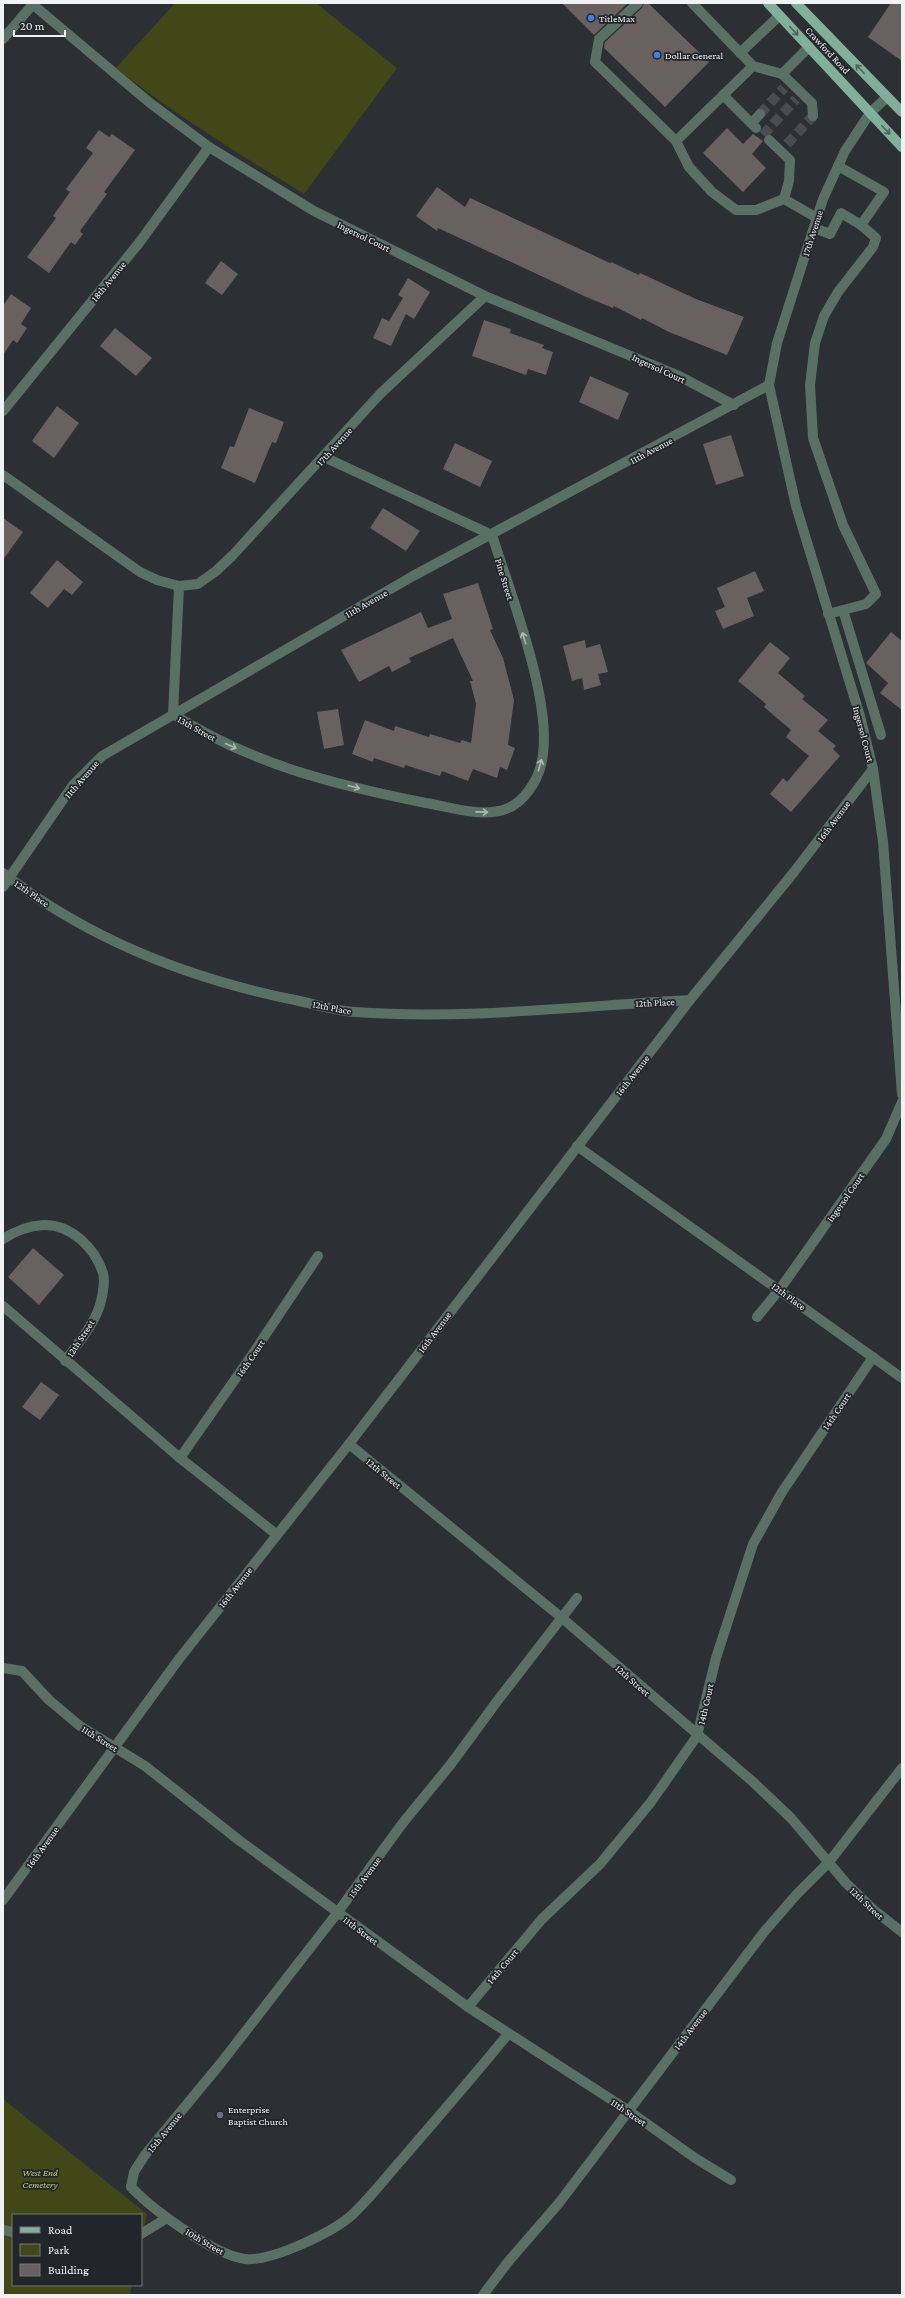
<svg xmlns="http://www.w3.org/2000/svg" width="905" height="2298" viewBox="0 0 905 2298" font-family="'Crimson Pro',serif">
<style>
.green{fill:#414716}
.building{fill:#686160}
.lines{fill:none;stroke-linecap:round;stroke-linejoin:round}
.minor-tunnel{stroke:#494c50;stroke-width:10;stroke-dasharray:10 5;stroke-linecap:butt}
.minor{stroke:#597065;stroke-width:10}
.major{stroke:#80b09a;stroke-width:10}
.oneway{stroke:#4c645c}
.oneway2{stroke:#acb8b4}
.shop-dot{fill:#3f7fe0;stroke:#222529;stroke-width:1.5}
.worship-dot{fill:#6b7280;stroke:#222529;stroke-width:1.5}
.labels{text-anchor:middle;stroke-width:3.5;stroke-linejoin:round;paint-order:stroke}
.poi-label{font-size:10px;fill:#f0f2f4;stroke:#222529;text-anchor:start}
.street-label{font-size:10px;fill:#f0f2f4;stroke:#222529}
.park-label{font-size:10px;font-style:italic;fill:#c4ce81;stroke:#222529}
</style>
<rect width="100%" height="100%" fill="#2c2f33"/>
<g class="green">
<path d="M175,3H316L397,68L304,194C239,154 175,115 116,68Z"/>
<path d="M3,2099L147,2214L141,2243V2215H13V2285H132L130,2295H3Z"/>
</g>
<g class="building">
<path d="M562,3H628L594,35Z"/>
<path d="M644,3H648L709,62L665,107L604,48L605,42L642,8Z"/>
<path d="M891,3H902V61L868,37Z"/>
<path d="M727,128L743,144L753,134L763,141L752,154L766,168L743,192L703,153Z"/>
<path d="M99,130L109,137L112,134L135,150L104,192L107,194L80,231L83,234L75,245L71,242L49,273L27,257L56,218L53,216L70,192L66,189L93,153L86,148Z"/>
<path d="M437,187L465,207L470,198L610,263L611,262L639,275L640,273L696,299L744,317L727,355L669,332L642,318L641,320L614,306L613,308L584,296L438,228L437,231L416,216Z"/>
<path d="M221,261L238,274L222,295L205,283Z"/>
<path d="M408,278L430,292L414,319L406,314L391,346L373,338L382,318L389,321L403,298L398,295Z"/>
<path d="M11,294L31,308L21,324L27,328L17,343L13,340L3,355V306Z"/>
<path d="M484,320L511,329L510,333L544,345L542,348L553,352L546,375L528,369L526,375L472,356Z"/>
<path d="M115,328L152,358L136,376L100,346Z"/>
<path d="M590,376L629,393L618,420L579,402Z"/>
<path d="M57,406L79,423L54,458L32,441Z"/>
<path d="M249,408L284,422L276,443L272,442L255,483L221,468L230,446L234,447Z"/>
<path d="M731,435L744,476L716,485L703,444Z"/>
<path d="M455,443L492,461L480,487L443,469Z"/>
<path d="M383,508L420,531L406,551L370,528Z"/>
<path d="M3,518L23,532L3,560Z"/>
<path d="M57,560L83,582L72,595L64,589L48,608L30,593Z"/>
<path d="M755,571L764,591L747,598L754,616L723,629L715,611L725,607L717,588Z"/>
<path d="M478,583L493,629L490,630L503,658L514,700L508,745L515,748L507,770L500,767L497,778L473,769L468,781L442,771L440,776L405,765L404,768L374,758L373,762L352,754L365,720L394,731L395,726L429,737L430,734L460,743L462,740L471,743L476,704L470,681H473L453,638L409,658L411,662L392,672L389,666L359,682L341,650L421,612L428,628L452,619L443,594Z"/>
<path d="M891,632L902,641V710L880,693L888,683L866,663Z"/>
<path d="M585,640L586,648L600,644L608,672L598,674L601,685L584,690L582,678L572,681L563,646Z"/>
<path d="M770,642L790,658L778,673L805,696L802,699L828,720L818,731L836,746L833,749L840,756L791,812L770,794L783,778L787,782L809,756L786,737L791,730L764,707L766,704L738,681Z"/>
<path d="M338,709L344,745L324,749L317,712Z"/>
<path d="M33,1248L64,1275L39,1305L8,1277Z"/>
<path d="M41,1382L59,1395L40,1420L22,1407Z"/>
</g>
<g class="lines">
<g class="minor-tunnel">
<path d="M760,114L784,88"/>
<path d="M763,135L796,99"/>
<path d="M787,144L813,116"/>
</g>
<g class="minor">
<path d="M31,3L150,103L209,147L314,211L485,296L677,375L734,405"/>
<path d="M638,3L599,39L595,62L676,141L753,66"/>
<path d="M692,3L753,66L782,74L809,47"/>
<path d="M3,39L34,3"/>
<path d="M740,53L779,16"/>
<path d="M782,74L812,103L813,116"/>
<path d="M723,95L756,128"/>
<path d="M887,97L870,113L845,151L823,199L777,343L769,385L796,506L860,716L873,769L883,842L902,1094"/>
<path d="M752,123L760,114"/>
<path d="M769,140L790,160L789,181L784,199"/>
<path d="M676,141L689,167L712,192L736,210H756L784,199L817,218"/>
<path d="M814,228L830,234L841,213L861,225L884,192L838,166"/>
<path d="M3,411L139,243L209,147"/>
<path d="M3,475L140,572L157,580L179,586L198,584L216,571L232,556L380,394L485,296"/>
<path d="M843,610L881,735"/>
<path d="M828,614L866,604L876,594L843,525L813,438L810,385L815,343L824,316L838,292L873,247L876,238L861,225"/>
<path d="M173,714C251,764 335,785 426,803C450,807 481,818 506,809C523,803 537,782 541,765C556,708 510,593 492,535L324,457"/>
<path d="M173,714L179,586"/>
<path d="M3,873C88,939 190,979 295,1000C314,1004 335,1011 355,1012C466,1020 579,1006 690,1000"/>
<path d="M3,887L73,785L102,756L413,576L769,385"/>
<path d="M577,1146L902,1378"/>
<path d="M3,1239C15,1231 28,1226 43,1225C71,1224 95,1248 103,1273C105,1280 103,1294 101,1301C96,1323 78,1343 65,1361"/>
<path d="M3,1306L180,1458L276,1534"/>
<path d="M757,1317L780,1289L886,1139L902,1102"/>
<path d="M349,1444L562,1618L752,1781L791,1818L846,1883L875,1911L902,1932"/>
<path d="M180,1458L252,1355L318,1256"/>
<path d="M3,1668L22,1671L49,1700L80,1726L145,1766L240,1841L468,2007L629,2111L695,2158L731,2180"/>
<path d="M3,1900L179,1659L349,1444L690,1000L794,872L873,769"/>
<path d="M468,2007L542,1919L600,1864L651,1802L697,1736L716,1658L753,1544L782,1492L873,1357"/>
<path d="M508,2034C474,2076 438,2117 403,2158C386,2177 371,2197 352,2215C333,2232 271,2262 245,2259C214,2255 153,2210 131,2187L134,2172L145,2155L221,2063L338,1912L402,1824L451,1764L498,1700L577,1598"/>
<path d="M3,2230L13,2232"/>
<path d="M141,2234L167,2218"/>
<path d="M483,2295L508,2262L559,2203L764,1932L797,1894L829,1862L902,1768"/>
</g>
<g class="major">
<path d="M768,3L902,147"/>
<path d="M796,3L902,112"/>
</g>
</g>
<defs><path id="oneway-shaft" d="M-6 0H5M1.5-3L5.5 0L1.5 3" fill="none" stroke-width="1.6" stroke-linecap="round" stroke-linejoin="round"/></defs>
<g class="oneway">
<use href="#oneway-shaft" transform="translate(794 31) rotate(46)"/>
<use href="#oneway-shaft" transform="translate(860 69) rotate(-134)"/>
<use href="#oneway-shaft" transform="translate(886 130) rotate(46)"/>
</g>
<g class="oneway2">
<use href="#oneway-shaft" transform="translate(524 638) rotate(-107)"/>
<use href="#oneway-shaft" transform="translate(231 746) rotate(24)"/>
<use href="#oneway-shaft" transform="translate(540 765) rotate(-74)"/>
<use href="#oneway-shaft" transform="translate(354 787) rotate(15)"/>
<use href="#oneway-shaft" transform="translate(482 812) rotate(1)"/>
</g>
<g class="shop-dot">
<circle cx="591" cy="18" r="4"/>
<circle cx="657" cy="55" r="4"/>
</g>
<circle class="worship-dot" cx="220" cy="2115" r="4"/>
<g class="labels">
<g class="poi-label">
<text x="599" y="22">TitleMax</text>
<text x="665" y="59">Dollar General</text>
<text x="228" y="2113">Enterprise<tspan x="228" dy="12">Baptist Church</tspan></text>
</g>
<g class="street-label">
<text transform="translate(828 50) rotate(47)" y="4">Crawford Road</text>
<text transform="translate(812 233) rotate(-72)" y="4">17th Avenue</text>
<text transform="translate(364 236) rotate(26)" y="4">Ingersol Court</text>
<text transform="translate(108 281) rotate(-51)" y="4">18th Avenue</text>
<text transform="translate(659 368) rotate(25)" y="4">Ingersol Court</text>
<text transform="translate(334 446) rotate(-48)" y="4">17th Avenue</text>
<text transform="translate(651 450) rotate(-28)" y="4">11th Avenue</text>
<text transform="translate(505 579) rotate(73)" y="4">Pine Street</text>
<text transform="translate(366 603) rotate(-30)" y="4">11th Avenue</text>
<text transform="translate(197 728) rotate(29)" y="4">13th Street</text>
<text transform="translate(864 734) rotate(75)" y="4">Ingersol Court</text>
<text transform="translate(81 779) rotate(-49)" y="4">11th Avenue</text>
<text transform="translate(833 821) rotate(-53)" y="4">16th Avenue</text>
<text transform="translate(32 893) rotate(34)" y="4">12th Place</text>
<text transform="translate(655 1002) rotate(-3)" y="4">12th Place</text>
<text transform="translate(332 1007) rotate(11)" y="4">12th Place</text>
<text transform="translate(632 1075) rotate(-52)" y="4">16th Avenue</text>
<text transform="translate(845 1197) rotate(-55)" y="4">Ingersol Court</text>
<text transform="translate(789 1296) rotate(36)" y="4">12th Place</text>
<text transform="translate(434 1332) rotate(-53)" y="4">16th Avenue</text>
<text transform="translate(80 1338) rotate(-57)" y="4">12th Street</text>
<text transform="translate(250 1358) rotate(-56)" y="4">16th Court</text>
<text transform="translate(836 1411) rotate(-56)" y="4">14th Court</text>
<text transform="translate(384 1473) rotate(39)" y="4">12th Street</text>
<text transform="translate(235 1587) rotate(-52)" y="4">16th Avenue</text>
<text transform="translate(633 1680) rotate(41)" y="4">12th Street</text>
<text transform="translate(705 1704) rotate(-77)" y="4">14th Court</text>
<text transform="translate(100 1738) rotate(32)" y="4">11th Street</text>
<text transform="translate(42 1847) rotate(-54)" y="4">16th Avenue</text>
<text transform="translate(364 1877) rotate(-54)" y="4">15th Avenue</text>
<text transform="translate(867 1903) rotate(43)" y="4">12th Street</text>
<text transform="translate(361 1930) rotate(37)" y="4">11th Street</text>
<text transform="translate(502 1966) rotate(-50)" y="4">14th Court</text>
<text transform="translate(690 2029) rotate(-53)" y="4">14th Avenue</text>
<text transform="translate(629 2112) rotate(34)" y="4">11th Street</text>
<text transform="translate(164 2132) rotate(-51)" y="4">15th Avenue</text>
<text transform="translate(205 2241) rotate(30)" y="4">10th Street</text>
</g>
<g class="park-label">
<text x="40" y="2176">West End<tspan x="40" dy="12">Cemetery</tspan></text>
</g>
</g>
<rect width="905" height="2298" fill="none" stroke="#f0f2f4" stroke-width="8"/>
<rect x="12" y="2214" width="130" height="72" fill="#222529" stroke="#74777a"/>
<rect x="20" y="2227" width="20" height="6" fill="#80b09a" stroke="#74777a"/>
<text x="48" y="2234" font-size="12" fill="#f0f2f4">Road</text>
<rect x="20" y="2244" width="20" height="12" fill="#414716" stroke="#74777a"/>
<text x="48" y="2254" font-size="12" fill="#f0f2f4">Park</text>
<rect x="20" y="2264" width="20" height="12" fill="#686160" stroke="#74777a"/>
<text x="48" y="2274" font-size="12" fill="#f0f2f4">Building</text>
<path d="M14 30v6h51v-6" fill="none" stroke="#f0f2f4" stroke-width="2"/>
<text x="20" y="30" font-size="12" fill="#f0f2f4" stroke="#222529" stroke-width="3" paint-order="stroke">20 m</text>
</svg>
